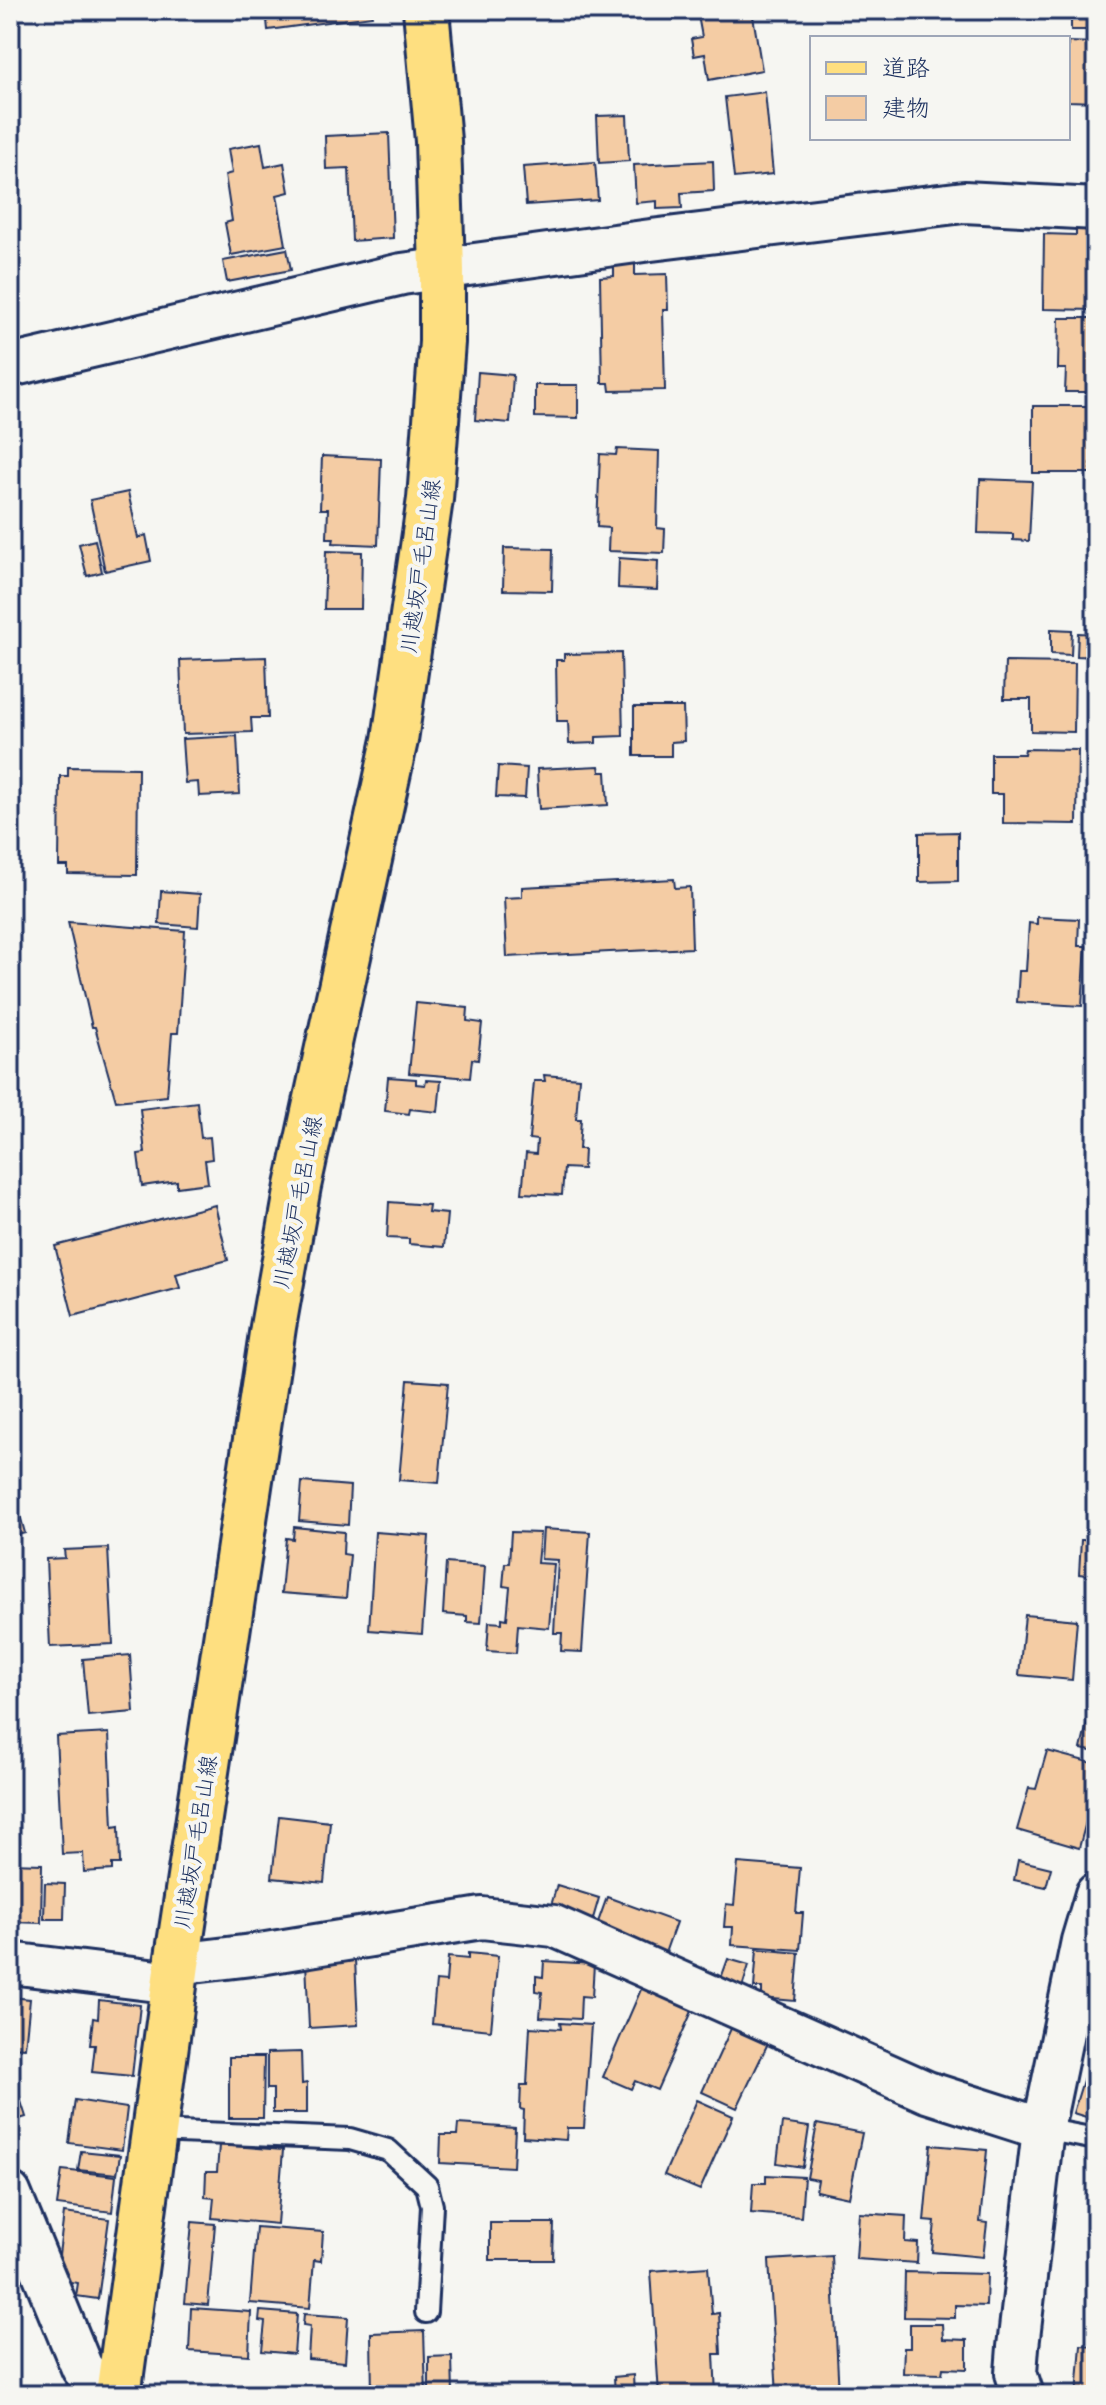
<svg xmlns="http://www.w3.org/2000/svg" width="1106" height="2405" viewBox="0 0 1106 2405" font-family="Mali,'Klee One',sans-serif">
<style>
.building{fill:#f4cca4;stroke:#1b2f5e;stroke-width:2}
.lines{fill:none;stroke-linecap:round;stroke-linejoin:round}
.lane-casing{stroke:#1b2f5e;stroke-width:26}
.street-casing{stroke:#1b2f5e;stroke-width:46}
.primary-casing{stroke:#1b2f5e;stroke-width:50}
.lane{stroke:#f6f6f2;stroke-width:20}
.street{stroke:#f6f6f2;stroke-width:40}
.primary{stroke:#fedf80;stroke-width:44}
.labels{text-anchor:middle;stroke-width:8;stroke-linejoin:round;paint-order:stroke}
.street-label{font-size:22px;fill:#1b2f5e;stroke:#f6f6f2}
</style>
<rect width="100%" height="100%" fill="#f6f6f2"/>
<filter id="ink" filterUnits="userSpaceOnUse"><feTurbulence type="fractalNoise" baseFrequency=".0125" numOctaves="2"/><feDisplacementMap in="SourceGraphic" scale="16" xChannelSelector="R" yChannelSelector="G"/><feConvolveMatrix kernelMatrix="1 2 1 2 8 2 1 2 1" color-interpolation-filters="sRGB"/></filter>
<g filter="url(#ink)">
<g class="building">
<path d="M266,10H371L372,16L268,30Z"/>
<path d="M697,10H752L762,70L709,80L705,54L694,56L691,39L702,37Z"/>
<rect x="1071" y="10" width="25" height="20"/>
<path d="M1068,42L1096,43V102L1068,101Z"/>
<path d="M765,92L773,174L734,178L725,97Z"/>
<path d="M627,115L629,161L599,163L597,116Z"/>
<path d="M389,133L393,238L352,241L349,168L326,169L325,136Z"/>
<path d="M261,143L265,167L284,163L289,192L277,195L286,245L231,255L225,223L232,221L225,175L232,173L228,149Z"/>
<path d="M713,161L714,191L681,193L682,208L657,209V201L636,203L634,165Z"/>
<path d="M595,162L598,200L526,205L523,167Z"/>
<path d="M1076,227H1096V310L1043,309L1044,234L1076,235Z"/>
<path d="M287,249L291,270L227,282L223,261Z"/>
<path d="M635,261V275L667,274L668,310H663L665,390L610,391L609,383H602L600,277L614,276V262Z"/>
<path d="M1059,318H1096V392H1065L1066,369H1058Z"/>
<path d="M478,372L513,375L510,423L475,420Z"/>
<path d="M535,385H578V418L535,417Z"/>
<rect x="1033" y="406" width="58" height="67"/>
<path d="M617,449L659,451L657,528L665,529L664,553L608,551L609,528L597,527L600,454L616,455Z"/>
<path d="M322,456L381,459L378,545L333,543L334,538H327L328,509H320Z"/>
<path d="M980,479L1032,481L1029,541L1013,540V534L978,533Z"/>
<path d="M128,492L138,538L146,535L151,561L105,571L90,500Z"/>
<path d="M95,540L102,572L87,576L79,544Z"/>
<path d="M504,548L553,549L552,591L503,590Z"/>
<path d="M326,551L362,552L361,609H324Z"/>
<path d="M619,558L658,561L657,590L618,588Z"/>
<path d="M1051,629L1072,630L1071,655L1051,654Z"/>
<path d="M1078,633L1096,634V657L1077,656Z"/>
<path d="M621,653L623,736L596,737V743L569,744L568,721H557L556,660H564V654Z"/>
<path d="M266,657L268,718H251L252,732L183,734L180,660Z"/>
<path d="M1005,662L1075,663L1074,732L1031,731V699H1004Z"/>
<path d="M634,707H683L684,741L671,742V756H634Z"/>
<path d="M237,736L240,794L199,796L198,782L185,783L182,739Z"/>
<path d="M1025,749L1078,750L1077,824L1003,823V794H991V754H1024Z"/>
<path d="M498,766L527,768L525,798L496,797Z"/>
<path d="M599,766L600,772H606L608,805L539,809L537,769Z"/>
<path d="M68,767L138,768L137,875L68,874V866H59L60,776H68Z"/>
<path d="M958,832V881L919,882V833Z"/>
<path d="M674,879L675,888L690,887L692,948L507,957L504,898L522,897V887Z"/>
<path d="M161,891L200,894L198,927L159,924Z"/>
<path d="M1037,917L1079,919L1078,946H1086L1082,1006L1017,1002L1019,971H1026L1029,923L1037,924Z"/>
<path d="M68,922L185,931L178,1033H172L167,1096L116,1101L95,1027H92Z"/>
<path d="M416,1003L468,1008L467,1021L482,1023L478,1060L472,1059L470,1078L409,1073Z"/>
<path d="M544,1075L579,1078L576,1119H581L579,1149H584L583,1169L564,1168L562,1195L522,1193L526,1153L536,1154L537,1140L529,1139L534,1081H545Z"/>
<path d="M388,1077L416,1079V1084L425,1085L426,1080L441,1081L438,1112L410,1109L409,1114L385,1111Z"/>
<path d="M197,1102L201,1138L210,1137L212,1159L205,1160L208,1183L177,1187V1181L142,1186L138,1154L145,1153L140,1109Z"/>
<path d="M389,1202L429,1205L428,1212L447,1214L444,1247L409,1244V1239L387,1238Z"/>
<path d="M215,1205L228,1260L176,1274L180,1288L73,1316L55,1246Z"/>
<path d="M408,1380L448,1383L439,1483L399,1480Z"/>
<path d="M10,1479L25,1533L10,1537Z"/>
<path d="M302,1482L350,1486L348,1525L299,1521Z"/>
<path d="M1089,1501H1096V1576L1079,1574L1081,1540H1086Z"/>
<path d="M294,1527L344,1532L343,1554L350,1555L346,1598L281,1593L286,1538L293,1539Z"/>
<path d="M543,1529L590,1532L582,1652L561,1651L562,1633H554L558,1560L541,1559Z"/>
<path d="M375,1532L429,1536L422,1634L369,1630Z"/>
<path d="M511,1532L540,1533L537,1563L554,1564L549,1628L518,1625L516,1653L487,1651L489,1622L502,1623V1618L507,1619L510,1587L503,1586L505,1563H509Z"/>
<path d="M108,1548L113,1644L50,1647L46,1559L65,1558L64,1550Z"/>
<path d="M446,1563L485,1566L481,1623L467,1622V1616L443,1614Z"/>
<path d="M1025,1615L1077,1620L1072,1680L1019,1675Z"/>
<path d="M130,1655L134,1712L88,1716L83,1659Z"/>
<path d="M1090,1711L1096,1712V1752L1081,1749Z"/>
<path d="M109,1733L113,1827L119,1826L120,1864H112V1870L84,1872L83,1853L62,1854L56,1736Z"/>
<path d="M1047,1751L1096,1764V1785L1079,1848L1017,1830L1029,1788L1036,1789Z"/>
<path d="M279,1816L330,1822L324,1883L272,1878Z"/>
<path d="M1018,1860L1051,1868L1046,1887L1014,1880Z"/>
<path d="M10,1863L42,1864L41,1923L10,1922Z"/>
<path d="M738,1863L800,1868L796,1913H803L800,1950L732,1945L733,1927H724L726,1904L734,1905Z"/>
<path d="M45,1883L65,1884L64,1919H44Z"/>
<path d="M557,1885L599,1898L592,1922L550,1909Z"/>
<path d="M607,1897L676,1922L665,1953L596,1928Z"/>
<path d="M757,1949L799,1953L795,2001L762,1998V1988H754Z"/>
<path d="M468,1953L498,1956L491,2030L432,2024L436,1981L446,1982L448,1957L468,1959Z"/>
<path d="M355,1959L358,2025L309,2028L306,1962Z"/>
<path d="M728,1959L749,1965L742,1988L720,1981Z"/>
<path d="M544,1961L594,1964L592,1997L581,1996L580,2019L540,2017L542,1992L536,1991V1976L543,1977Z"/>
<path d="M642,1987L693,2009L657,2090L635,2081L631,2089L603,2077Z"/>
<path d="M10,1997L30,1999L25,2048L10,2047Z"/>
<path d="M99,2000L140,2005L132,2076L92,2072L95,2045H90L93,2018L98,2019Z"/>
<path d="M734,2022L770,2039L737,2108L702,2092Z"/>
<path d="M560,2023L591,2025L584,2128H567L566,2140L523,2137L524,2110L520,2109L521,2085H527L530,2027L561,2029Z"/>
<path d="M301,2052L302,2084L307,2083V2113H273V2089H267V2053Z"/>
<path d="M229,2057H264L263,2118H229Z"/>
<path d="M1088,2064L1096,2067V2120L1073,2113Z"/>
<path d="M19,2095L26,2117L10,2122V2097Z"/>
<path d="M75,2100L127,2108L122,2150L69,2143Z"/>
<path d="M697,2100L733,2116L700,2190L664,2175Z"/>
<path d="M782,2123L809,2127L803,2167L777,2163Z"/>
<path d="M458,2124L515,2128L513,2167L440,2163L441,2135H457Z"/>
<path d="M817,2124L862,2133L849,2198L816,2191L818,2180L807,2178Z"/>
<path d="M219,2145L283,2150L277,2224L212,2218L214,2198L205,2197L206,2172H217Z"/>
<path d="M931,2145L987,2150L980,2222L987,2223L983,2257L932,2252L935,2222L924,2221Z"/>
<path d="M81,2151L120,2155L117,2174L78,2170Z"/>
<path d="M62,2170L116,2176L112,2212L57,2205Z"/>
<path d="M766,2175L804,2177L801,2217L751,2213L753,2183H766Z"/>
<path d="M64,2213L109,2219L98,2299L76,2296L78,2283L56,2280Z"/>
<path d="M859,2213L906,2216L905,2242L918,2243L917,2263L856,2259Z"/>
<path d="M192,2222L215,2224L208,2305L185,2303Z"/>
<path d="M490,2223H554L553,2260H490Z"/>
<path d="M256,2227L323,2232L321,2261L314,2260L310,2308L250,2303Z"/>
<path d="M832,2256L839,2395H777L769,2260Z"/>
<path d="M708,2267L712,2314L719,2313L721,2354H714L716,2395H659L651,2271Z"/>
<path d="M905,2272L987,2274L986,2306L955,2305V2318L904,2317Z"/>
<path d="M191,2308L251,2312L249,2355L189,2351Z"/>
<path d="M260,2311L297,2314L294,2354L262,2351L265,2322L259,2321Z"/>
<path d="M304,2314L348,2317L345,2362L308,2359L310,2326L303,2325Z"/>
<path d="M910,2324H942L943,2339L967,2340V2369L943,2368L942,2374L903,2373L904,2348H910Z"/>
<path d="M424,2331L426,2395H372L371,2333Z"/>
<path d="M1081,2345L1096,2346V2395H1077Z"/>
<path d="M452,2356L453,2395H429V2357Z"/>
<path d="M633,2375L634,2395H615L614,2377Z"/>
<path d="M317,2392V2395H262Z"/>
</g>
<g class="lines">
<defs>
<g id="lane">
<path d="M1043,2129L1096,2139"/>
<path d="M153,2131L350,2139L388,2150L427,2186L432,2206L426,2312"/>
</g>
<g id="street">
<path d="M10,366L402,274L651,240L964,202L1096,209"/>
<path d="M10,1963L174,1983"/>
<path d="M177,1964L260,1954L482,1918L554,1926L927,2092L1043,2129"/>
<path d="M10,2193L82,2368L105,2395"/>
<path d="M1023,2395L1016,2373L1018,2347L1043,2129L1082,1941L1096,1894"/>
</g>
<path id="primary" d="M118,2395L177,1964L273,1327L298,1186L395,740L430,499L442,342V270L438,141L426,10"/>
</defs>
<use href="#lane" class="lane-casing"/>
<use href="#street" class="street-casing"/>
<use href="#primary" class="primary-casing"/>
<use href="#lane" class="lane"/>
<use href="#street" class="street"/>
<use href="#primary" class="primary"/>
</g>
</g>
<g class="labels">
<g class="street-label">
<text transform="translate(420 566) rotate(-82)" y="8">川越坂戸毛呂山線</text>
<text transform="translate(297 1202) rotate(-79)" y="8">川越坂戸毛呂山線</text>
<text transform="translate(195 1842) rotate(-81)" y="8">川越坂戸毛呂山線</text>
</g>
</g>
<rect width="1106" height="2405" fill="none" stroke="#f6f6f2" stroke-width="40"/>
<rect x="20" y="20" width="1066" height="2365" fill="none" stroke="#1b2f5e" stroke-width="3" filter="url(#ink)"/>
<rect x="810" y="36" width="260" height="104" fill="#f6f6f2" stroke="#9ea6b7" stroke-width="2"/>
<rect x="826" y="62" width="40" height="12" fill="#fedf80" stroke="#9ea6b7" stroke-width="2"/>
<text x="882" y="76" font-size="24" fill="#1b2f5e">道路</text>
<rect x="826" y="96" width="40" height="24" fill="#f4cca4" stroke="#9ea6b7" stroke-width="2"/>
<text x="882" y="116" font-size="24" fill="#1b2f5e">建物</text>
</svg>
